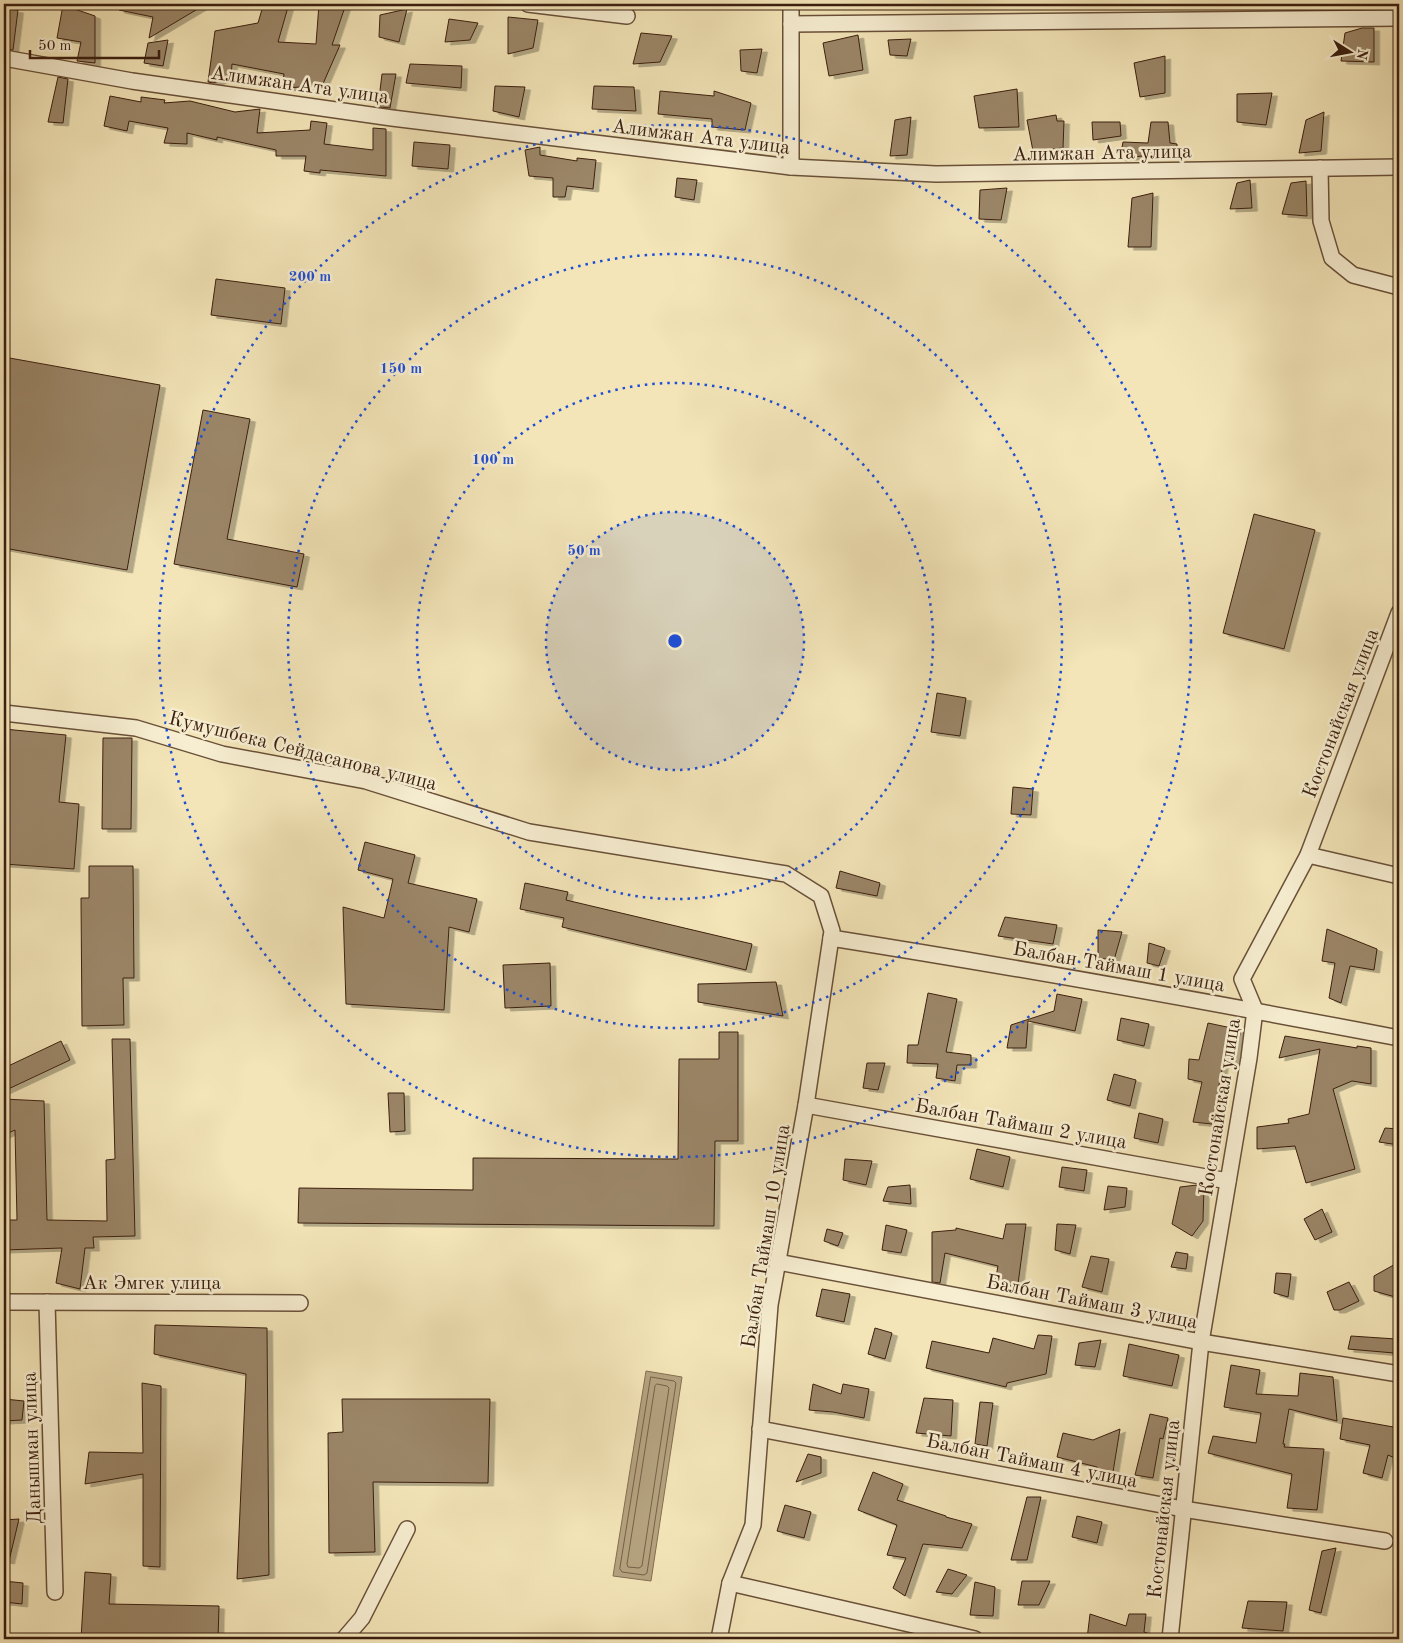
<svg xmlns="http://www.w3.org/2000/svg" width="1403" height="1643" viewBox="0 0 1403 1643" font-family="'Old Standard TT',serif">
<style>
.water{fill:#b4a27f;stroke:#846e52}
.lines{fill:none;stroke-linecap:round;stroke-linejoin:round}
.shore{stroke:#786047;stroke-width:1}
.building{fill:#9b8667;stroke:#3b1f0f;filter:url(#shadow)}
.minor-casing{stroke:#695039;stroke-width:18}
.minor{stroke:#f7eed1;stroke-width:15}
.ring{fill:none;stroke:#1d4ed8;stroke-width:2.5;stroke-dasharray:2.5 5}
.labels{text-anchor:middle;stroke-width:5;stroke-linejoin:round;paint-order:stroke}
.street-label{font-size:20px;fill:#3b1f0f;stroke:#f7eed1}
.centre{fill:#1d4ed8;stroke:#f7eed1;stroke-width:2.5}
.ring-label{font-size:15px;text-anchor:middle;font-weight:bold;fill:#1d4ed8;stroke:#f7eed1;stroke-width:5;stroke-linejoin:round;paint-order:stroke}
</style>
<defs>
<filter id="shadow"><feDropShadow dx="5.5" dy="3" stdDeviation="0" flood-color="#0004"/></filter>
</defs>
<rect width="100%" height="100%" fill="#f3e5b8"/>
<filter id="stains"><feTurbulence type="fractalNoise" baseFrequency=".004" numOctaves="4"/><feColorMatrix values="0 0 0 0 .2 0 0 0 0 .09 0 0 0 0 .02 0 0 0 .5 -.17"/></filter>
<radialGradient id="worn" r=".72"><stop offset=".6" stop-color="#630" stop-opacity="0"/><stop offset="1" stop-color="#630" stop-opacity=".3"/></radialGradient>
<path class="water" d="M646,1371L682,1377L651,1581L613,1576Z"/>
<g class="lines">
<g class="shore">
<path d="M651,1377L674,1381L676,1383L647,1573L644,1575L622,1572L620,1569Z"/>
<path d="M657,1384L667,1386L669,1388L642,1566L639,1568L628,1567L627,1564L655,1386Z"/>
</g>
</g>
<g class="building">
<path d="M120,4H206L149,38L153,17L119,10Z"/>
<path d="M319,4H346L332,45H340L322,86L282,88L284,74L232,64L231,77L213,83L208,82L215,31L258,23L263,6L288,7L278,42L316,44Z"/>
<path d="M63,5L95,16V63L77,61L81,42L57,38Z"/>
<path d="M4,9L18,10L13,50L4,49Z"/>
<path d="M407,9L399,42L379,37L380,15Z"/>
<path d="M508,17L538,20L533,48L508,54Z"/>
<path d="M449,19L478,23L470,40L445,42Z"/>
<path d="M1362,28H1374V62L1341,61L1345,33Z"/>
<path d="M641,33L672,36L660,62L633,64Z"/>
<path d="M858,35L863,70L829,76L823,43Z"/>
<path d="M911,39L907,56L890,55L888,40Z"/>
<path d="M168,40L163,66L144,63L148,43Z"/>
<path d="M762,49L757,73L741,71L740,50Z"/>
<path d="M1165,56V93L1140,97L1134,63Z"/>
<path d="M410,64L462,66L461,88L406,83Z"/>
<path d="M382,74H396L390,108L378,107Z"/>
<path d="M58,77L68,79L63,123L48,122Z"/>
<path d="M495,86L525,87L519,117L493,111Z"/>
<path d="M594,86L634,87L636,111L592,109Z"/>
<path d="M1017,89L1019,127L979,128L974,96Z"/>
<path d="M660,91L714,96V91L751,103L745,130L712,127V119L658,114Z"/>
<path d="M1272,93L1266,125L1237,122V94Z"/>
<path d="M110,96L141,102V97L165,100L164,103L190,101L235,112L260,109L257,133L310,130L311,121L327,123L324,144L373,150V128L386,129V176L320,170V173L304,171L306,156H276V150L217,137V140L187,133V144L164,143L168,128L129,121L127,131L104,126Z"/>
<path d="M1324,112L1321,151L1299,153L1306,120Z"/>
<path d="M1056,115L1057,121H1064L1063,148L1033,151L1027,120Z"/>
<path d="M911,117L907,155L890,156L895,120Z"/>
<path d="M1092,122H1120L1121,136L1093,140Z"/>
<path d="M1151,122H1168L1170,143L1177,144V153L1120,158L1123,142L1148,143Z"/>
<path d="M414,142L450,145L448,169L412,166Z"/>
<path d="M540,147V155L577,161V158L596,160L593,189L567,186L565,197H553V178L529,176L525,150Z"/>
<path d="M677,178L697,180L694,200L675,197Z"/>
<path d="M1250,180L1252,208L1230,209L1237,183Z"/>
<path d="M1306,181L1307,216L1282,214L1291,183Z"/>
<path d="M1007,188L1001,220L979,219L980,190Z"/>
<path d="M1153,193L1151,247H1128L1132,198Z"/>
<path d="M216,279L285,288L281,324L211,315Z"/>
<path d="M4,357L160,385L127,570L4,548Z"/>
<path d="M203,410L250,419L227,539L304,554L297,587L174,564Z"/>
<path d="M1254,514L1315,530L1284,649L1223,633Z"/>
<path d="M937,693L966,698L960,736L931,732Z"/>
<path d="M4,729L66,735L59,802L79,804L74,869L4,864Z"/>
<path d="M103,738H132L131,829H102Z"/>
<path d="M1013,787L1033,789L1031,815L1011,814Z"/>
<path d="M365,842L415,855L408,883L477,899L469,932L449,927L444,1010L346,1004L343,907L384,918L393,879L358,870Z"/>
<path d="M89,866H133L134,978H123L124,1025L82,1026L81,898H89Z"/>
<path d="M840,871L880,883L877,896L836,888Z"/>
<path d="M525,883L568,892L566,900L752,944L746,970L562,927L564,918L520,909Z"/>
<path d="M1005,917L1057,925L1053,944L998,936Z"/>
<path d="M1327,929L1377,949L1374,970L1350,966L1341,1003L1329,998L1335,963L1322,961Z"/>
<path d="M1098,930L1122,932L1114,960L1098,958Z"/>
<path d="M1149,943L1165,948L1159,966L1147,963Z"/>
<path d="M550,963L551,1006L505,1008L503,965Z"/>
<path d="M776,982L783,1016L698,1002V984Z"/>
<path d="M928,993L957,999L946,1052L971,1055V1065H957L955,1081L936,1078L938,1064L907,1063L908,1045H918Z"/>
<path d="M1057,994L1082,999L1075,1031L1028,1021L1026,1048H1007L1011,1025L1054,1011Z"/>
<path d="M1121,1018L1149,1024L1144,1046L1117,1040Z"/>
<path d="M1208,1023L1241,1030L1233,1062L1224,1060L1216,1100L1221,1101L1212,1124L1193,1122L1202,1082L1188,1079L1189,1059L1199,1060Z"/>
<path d="M719,1032H738V1141H715L714,1226L298,1223L299,1188L473,1190V1158L678,1159L679,1059H719Z"/>
<path d="M1285,1036L1357,1048V1046L1371,1048V1084L1352,1081L1333,1089L1355,1169L1306,1183L1295,1146L1257,1149V1127L1289,1123L1288,1119L1309,1114L1320,1049L1279,1058Z"/>
<path d="M112,1039H130L135,1236L93,1237L94,1248H85L80,1289L56,1283L62,1248L4,1250V1220H17L15,1130L4,1135V1099L44,1101L47,1220L107,1221L106,1160L115,1159Z"/>
<path d="M61,1041L70,1060L4,1091V1068Z"/>
<path d="M867,1063H885L878,1090L863,1088Z"/>
<path d="M1114,1074L1136,1080L1130,1106L1107,1100Z"/>
<path d="M388,1093H404L405,1131L390,1132Z"/>
<path d="M1139,1113L1163,1119L1158,1143L1134,1138Z"/>
<path d="M1385,1128L1399,1129V1145L1379,1142Z"/>
<path d="M977,1149L1010,1157L1003,1187L970,1179Z"/>
<path d="M845,1159L872,1161L866,1185L843,1180Z"/>
<path d="M1062,1167L1087,1170L1084,1191L1059,1187Z"/>
<path d="M910,1185L911,1204L883,1201L888,1187Z"/>
<path d="M1197,1185L1204,1186L1203,1221L1192,1236L1172,1224L1180,1187Z"/>
<path d="M1108,1186L1127,1188L1125,1207L1104,1210Z"/>
<path d="M1322,1209L1332,1232L1315,1240L1304,1219Z"/>
<path d="M1006,1224H1026L1018,1284L994,1288L998,1266L945,1253L940,1283L932,1282V1232L956,1230V1228L1003,1239Z"/>
<path d="M1057,1224L1076,1225L1070,1254L1055,1250Z"/>
<path d="M886,1225L907,1230L901,1253L882,1250Z"/>
<path d="M827,1229L843,1233L838,1246L824,1241Z"/>
<path d="M1176,1252L1188,1254L1186,1269L1171,1267Z"/>
<path d="M1091,1256L1109,1259L1102,1292L1082,1287Z"/>
<path d="M1399,1262V1298L1374,1291V1276Z"/>
<path d="M1276,1273L1291,1274L1288,1297L1274,1293Z"/>
<path d="M1349,1282L1359,1301L1340,1310H1334L1327,1292Z"/>
<path d="M822,1289L850,1294L844,1322L816,1316Z"/>
<path d="M155,1325L267,1328L269,1575L237,1579L246,1374L154,1354Z"/>
<path d="M875,1328L892,1333L885,1359L868,1354Z"/>
<path d="M1038,1335L1052,1336L1046,1374L1007,1383L1006,1387L926,1368L932,1341L989,1353L993,1338L1034,1349Z"/>
<path d="M1351,1336L1396,1339L1394,1353L1348,1349Z"/>
<path d="M1101,1340L1095,1367L1075,1365L1079,1343Z"/>
<path d="M1129,1344L1179,1355L1172,1386L1123,1376Z"/>
<path d="M1231,1365L1260,1370L1256,1394L1298,1396L1300,1373L1333,1377L1337,1421L1289,1409L1283,1444H1285L1284,1447L1324,1449L1317,1510L1287,1508L1292,1474L1208,1453L1213,1436L1256,1443L1261,1413L1224,1407Z"/>
<path d="M142,1383L161,1386L160,1567L143,1566V1474L85,1484L89,1452L143,1453Z"/>
<path d="M813,1384L841,1394L843,1384L869,1389L864,1418L833,1412L809,1410Z"/>
<path d="M924,1398L953,1400L951,1436L916,1433Z"/>
<path d="M4,1399L24,1401L22,1420L4,1421Z"/>
<path d="M342,1399H490L488,1483L373,1482L375,1552L329,1553L328,1433L343,1432Z"/>
<path d="M980,1402L993,1403L987,1446L975,1444Z"/>
<path d="M1150,1414L1168,1418L1163,1439L1160,1438L1153,1478L1135,1475Z"/>
<path d="M1343,1418L1399,1428V1460L1388,1455L1382,1478L1363,1473L1370,1445L1340,1439Z"/>
<path d="M1120,1429L1113,1472L1097,1473V1467L1057,1457L1063,1433L1093,1440Z"/>
<path d="M808,1454L821,1457V1473L796,1482Z"/>
<path d="M873,1472L903,1484L897,1500L946,1516V1517L972,1524L962,1548L923,1544L905,1596L893,1588L906,1558L887,1555L897,1525L858,1510Z"/>
<path d="M1027,1497H1041L1027,1560H1011Z"/>
<path d="M785,1505L811,1512L804,1538L777,1531Z"/>
<path d="M1077,1516L1102,1522L1097,1543L1072,1537Z"/>
<path d="M19,1519L9,1561L4,1560V1520Z"/>
<path d="M1336,1548L1321,1613L1309,1610L1322,1551Z"/>
<path d="M948,1569L967,1575L952,1594L936,1592Z"/>
<path d="M85,1572L111,1574L109,1604L219,1606L218,1639H81Z"/>
<path d="M4,1581L23,1583L22,1604L4,1602Z"/>
<path d="M1022,1581H1050L1039,1605H1018Z"/>
<path d="M975,1582L995,1587L993,1616L970,1615Z"/>
<path d="M1248,1601L1287,1602L1283,1631L1242,1628Z"/>
<path d="M1090,1614L1126,1626L1129,1614H1146L1144,1632L1158,1637V1639H1087Z"/>
</g>
<g class="lines">
<defs>
<g id="minor">
<path d="M528,4L627,16"/>
<path d="M791,4V167"/>
<path d="M791,24L1399,18"/>
<path d="M4,58L132,81L392,118L791,167L936,174L1399,167"/>
<path d="M1320,168L1321,221L1332,258L1353,275L1399,287"/>
<path d="M4,713L136,728L222,754L366,781L529,832L786,874L821,896L832,931L806,1105L770,1305L753,1525L730,1583L719,1639"/>
<path d="M1308,855L1399,876"/>
<path d="M831,938C1021,968 1210,1002 1399,1038"/>
<path d="M806,1105L1228,1181"/>
<path d="M778,1262L1201,1342L1399,1374"/>
<path d="M4,1302L300,1303"/>
<path d="M47,1302L55,1592"/>
<path d="M760,1429L1183,1509L1385,1541"/>
<path d="M730,1583L975,1639"/>
<path d="M344,1639L362,1618L407,1529"/>
<path d="M1170,1639L1201,1342L1249,1058L1255,1010L1242,979L1308,855L1399,613"/>
</g>
</defs>
<use href="#minor" class="minor-casing"/>
<use href="#minor" class="minor"/>
</g>
<circle cx="675" cy="641" r="129" fill="#1d4ed8" fill-opacity=".12"/>
<g class="ring">
<circle cx="675" cy="641" r="129"/>
<circle cx="675" cy="641" r="258"/>
<circle cx="675" cy="641" r="387"/>
<circle cx="675" cy="641" r="516"/>
</g>
<g class="labels">
<g class="street-label">
<text transform="translate(300 84) rotate(8)" y="7">Алимжан Ата улица</text>
<text transform="translate(701 136) rotate(7)" y="7">Алимжан Ата улица</text>
<text transform="translate(1102 152) rotate(-1)" y="7">Алимжан Ата улица</text>
<text transform="translate(1340 713) rotate(-69)" y="7">Костонайская улица</text>
<text transform="translate(303 750) rotate(14)" y="7">Кумушбека Сейдасанова улица</text>
<text transform="translate(1119 966) rotate(10)" y="7">Балбан Таймаш 1 улица</text>
<text transform="translate(1219 1107) rotate(-81)" y="7">Костонайская улица</text>
<text transform="translate(1021 1123) rotate(10)" y="7">Балбан Таймаш 2 улица</text>
<text transform="translate(765 1236) rotate(-81)" y="7">Балбан Таймаш 10 улица</text>
<text x="152" y="1289">Ак Эмгек улица</text>
<text transform="translate(1092 1301) rotate(11)" y="7">Балбан Таймаш 3 улица</text>
<text transform="translate(31 1448) rotate(-92)" y="7">Данышман улица</text>
<text transform="translate(1032 1460) rotate(11)" y="7">Балбан Таймаш 4 улица</text>
<text transform="translate(1163 1509) rotate(-84)" y="7">Костонайская улица</text>
</g>
</g>
<circle cx="675" cy="641" r="8" class="centre"/>
<g class="ring-label">
<text x="310" y="281">200 m</text>
<text x="401" y="373">150 m</text>
<text x="493" y="464">100 m</text>
<text x="584" y="555">50 m</text>
</g>
<rect width="1403" height="1643" fill="none" stroke="#f3e5b8" stroke-width="20"/>
<rect x="5" y="5" width="1393" height="1633" fill="none" stroke="#3b1f0f" stroke-width="2.5"/>
<rect x="10" y="10" width="1383" height="1623" fill="none" stroke="#3b1f0f"/>
<g transform="translate(1350 52) rotate(101)" stroke="#f7eed1" stroke-width="4" paint-order="stroke">
<path d="M0-4L9 19L0 12L-9 19Z" fill="#3b1f0f"/>
<text y="-8" font-size="14" font-weight="bold" text-anchor="middle" fill="#3b1f0f">N</text>
</g>
<path d="M30 50v8h129v-8" fill="none" stroke="#3b1f0f" stroke-width="2.5"/>
<text x="38" y="50" font-size="15" fill="#3b1f0f" stroke="#f7eed1" stroke-width="4" paint-order="stroke">50 m</text>
<rect width="100%" height="100%" filter="url(#stains)"/>
<rect width="100%" height="100%" fill="url(#worn)"/>
</svg>
